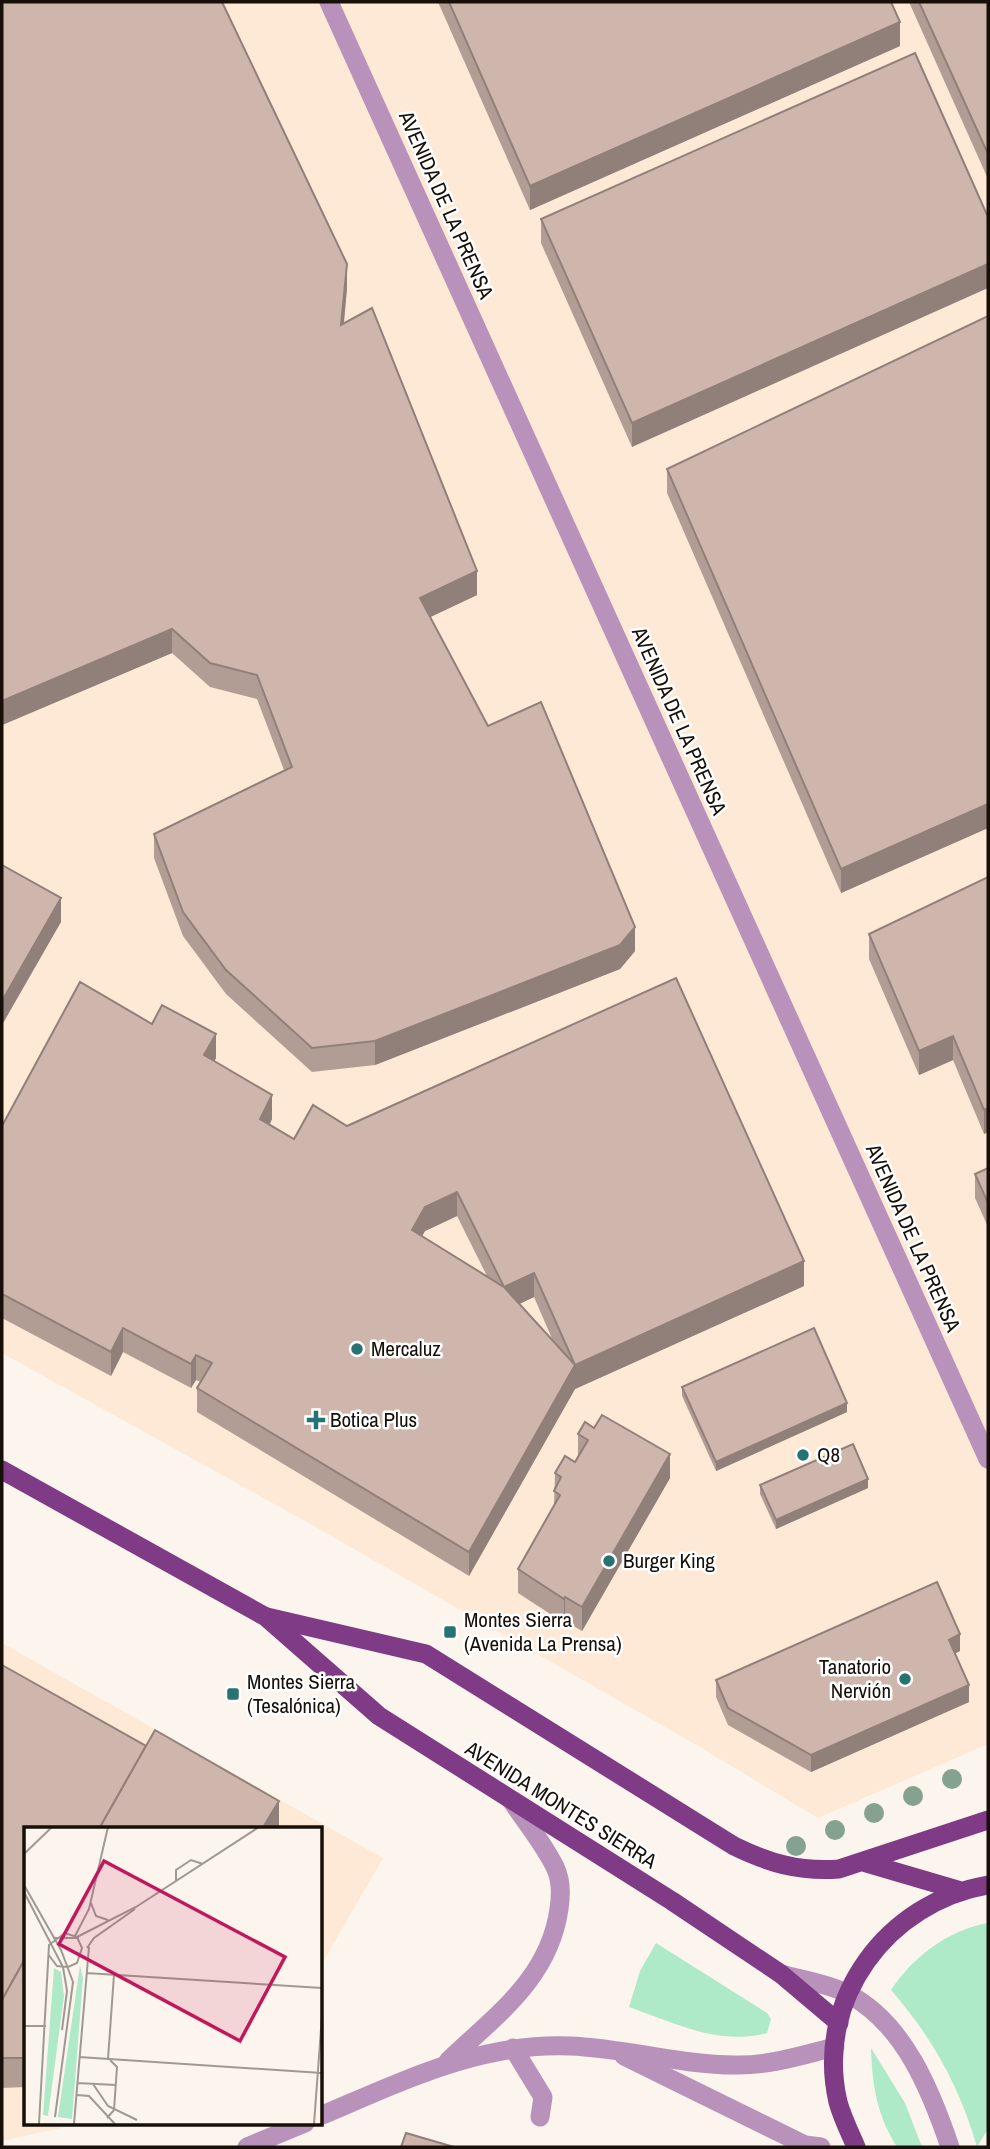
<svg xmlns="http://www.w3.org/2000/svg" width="990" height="2149" viewBox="0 0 990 2149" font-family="'Archivo Narrow',sans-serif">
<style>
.built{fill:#fde9d5}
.green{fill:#aee9c8}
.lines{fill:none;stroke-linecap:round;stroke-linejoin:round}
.service{stroke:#b892bb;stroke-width:19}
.minor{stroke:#b892bb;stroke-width:19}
.tertiary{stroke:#b892bb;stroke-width:19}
.primary{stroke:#7f3b86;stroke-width:19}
.tree{fill:#84a28f}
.wall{fill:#b29d95;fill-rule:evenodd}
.shaded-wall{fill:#917f79}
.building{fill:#cfb6ad;stroke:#917f79;stroke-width:2;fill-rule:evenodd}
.poi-dot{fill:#277273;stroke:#fff;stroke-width:2.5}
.labels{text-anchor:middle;stroke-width:5;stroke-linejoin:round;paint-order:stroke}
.street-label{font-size:21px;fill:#161009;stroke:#fff}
.poi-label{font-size:21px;fill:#161009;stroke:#fff;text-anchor:start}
.inset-road{fill:none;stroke:#a09992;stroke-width:2}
.view{fill:#c2185b;fill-opacity:0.15;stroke:#c2185b;stroke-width:3.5}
.inset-edge{fill:none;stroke:#161009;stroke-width:3.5}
</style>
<rect width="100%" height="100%" fill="#fcf5ed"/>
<g class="built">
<path d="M2,2H988V1744L818,1818L693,1743L305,1521L2,1353Z"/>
<path d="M2,1643L383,1858L320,1967V1829H26V2123H83L2,2141Z"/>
</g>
<g class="green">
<path d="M988,1923V2129L977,2147C960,2087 932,2037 891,1990C913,1957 948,1930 988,1923Z"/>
<path d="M656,1943L767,2013L771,2019L767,2033C718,2046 675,2023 629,2007L640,1971Z"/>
<path d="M871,2048L905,2103L922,2147H897C877,2116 872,2085 871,2048Z"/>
</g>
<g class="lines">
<g class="service">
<path d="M781,1974C802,1980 829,1984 848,1994C904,2023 931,2091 950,2147"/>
<path d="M513,2048L543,2097L540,2117"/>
</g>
<path class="minor" d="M329,2L988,1459"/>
<g class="tertiary">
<path d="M624,2056L805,2145L821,2147"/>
<path d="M448,2061C496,2015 549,1979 559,1909C561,1896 561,1879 555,1867C544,1844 525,1821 511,1800"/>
<path d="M320,2116C401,2082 480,2042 570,2046C625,2048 680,2065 735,2065C769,2066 802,2055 835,2047"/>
<path d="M247,2147L305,2123"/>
</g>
<g class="primary">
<path d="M2,1470L266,1617L379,1716L672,1901L781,1974L839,2023"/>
<path d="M267,1617L426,1654L734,1846C769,1863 799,1872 839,1869L988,1820"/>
<path d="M866,1863L958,1890"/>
<path d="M856,2147C850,2133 842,2117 838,2102C814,1999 888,1902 988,1885"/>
</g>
</g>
<g class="tree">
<circle cx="952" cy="1779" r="10"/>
<circle cx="913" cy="1796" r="10"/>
<circle cx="874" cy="1813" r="10"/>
<circle cx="835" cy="1830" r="10"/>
<circle cx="796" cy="1846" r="10"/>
</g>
<g class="wall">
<path d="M2,2L347,288L344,324L477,595L430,617L488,726L635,951L620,969L375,1065L312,1072L226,994L183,936L154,858V834L284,770L257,699L210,687L172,653L2,725Z"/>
<path d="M438,2H891L900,46L530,210Z"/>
<path d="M909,2H988V179Z"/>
<path d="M915,53L632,447L541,243V219Z"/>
<path d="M988,316V828L841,893L667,493V469Z"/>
<path d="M988,877V1132L984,1134L953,1060L919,1075L869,959V934Z"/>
<path d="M152,1024L216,1058L214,1061L272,1119L270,1124L294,1139L347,1126L804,1286L575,1389L469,1576L197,1412V1388L201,1382L196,1380L191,1388L123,1352L111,1376L2,1318V1126ZM457,1216L487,1276L422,1236L425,1231ZM534,1297L553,1341L519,1304Z"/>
<path d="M988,1168V1227L975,1198V1174Z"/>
<path d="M682,1387L847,1412L716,1471L682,1396Z"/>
<path d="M578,1434L670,1478L582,1631L565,1621L564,1623L518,1593V1569L554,1505L555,1473L575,1462L578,1456Z"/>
<path d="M760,1485L868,1488L776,1529L760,1494Z"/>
<path d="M960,1651L955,1653L969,1702L811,1772L728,1725L716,1697V1680Z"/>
<path d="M2,1665L279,1829H26V2087L2,2088Z"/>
</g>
<g class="shaded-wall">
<path d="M900,22V46L530,210V186Z"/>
<path d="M347,264V288L341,349V325Z"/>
<path d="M988,264V288L632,447V423Z"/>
<path d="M477,571V595L420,622V598Z"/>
<path d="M172,629V653L2,725V701Z"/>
<path d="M988,804V828L841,893V869Z"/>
<path d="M61,898V922L2,1025V1001Z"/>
<path d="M635,927V951L620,969L375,1065V1041Z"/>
<path d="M216,1034V1058L204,1079V1055Z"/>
<path d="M953,1036V1060L919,1075V1051Z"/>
<path d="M272,1095V1119L260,1143V1119Z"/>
<path d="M988,1108V1132L984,1134V1110Z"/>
<path d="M457,1192V1216L425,1231L412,1254V1230L425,1207Z"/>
<path d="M804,1261V1286L575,1389L469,1576V1552L575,1365Z"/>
<path d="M534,1273V1297L504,1311V1287Z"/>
<path d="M123,1328V1352L111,1376V1352Z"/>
<path d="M196,1355V1380L191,1388V1364Z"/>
<path d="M847,1403V1412L716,1471V1462Z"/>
<path d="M670,1454V1478L582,1631V1607Z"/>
<path d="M868,1479V1488L776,1529V1520Z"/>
<path d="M565,1597V1621L564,1623V1599Z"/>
<path d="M960,1634V1651L949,1657V1640Z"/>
<path d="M969,1685V1702L811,1772V1755Z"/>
<path d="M279,1801V1829H262Z"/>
</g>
<g class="building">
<path d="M2,2H222L347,264L341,325L372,308L477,571L420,598L488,726L541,702L635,927L620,945L375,1041L312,1048L226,970L183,912L154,834L292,767L257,675L210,663L172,629L2,701Z"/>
<path d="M449,2H891L900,22L530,186Z"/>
<path d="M919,2H988V154Z"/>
<path d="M915,53L988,217V264L632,423L541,219Z"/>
<path d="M988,316V804L841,869L667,469Z"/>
<path d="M2,865L61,898L2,1001Z"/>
<path d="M988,877V1108L984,1110L953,1036L919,1051L869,934Z"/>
<path d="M676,978L804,1261L575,1365L469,1552L197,1388L212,1363L196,1355L191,1364L123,1328L111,1352L2,1294V1126L80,982L152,1024L162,1005L216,1034L204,1055L272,1095L260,1119L294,1139L313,1105L347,1126ZM457,1192L504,1287L412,1230L425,1207ZM534,1273L575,1365L504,1287Z"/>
<path d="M988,1168V1203L975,1174Z"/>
<path d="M814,1328L847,1403L716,1462L682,1387Z"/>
<path d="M602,1415L670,1454L582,1607L565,1597L564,1599L518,1569L560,1495L554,1491L561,1477L555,1473L565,1456L575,1462L588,1440L578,1434L585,1422L594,1428Z"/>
<path d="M853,1444L868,1479L776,1520L760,1485Z"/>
<path d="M937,1582L960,1634L949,1640L969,1685L811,1755L728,1708L716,1680Z"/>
<path d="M2,1665L146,1746L99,1829H26V1957L2,2000Z"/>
<path d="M155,1730L279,1801L262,1829H99Z"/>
<path d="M26,1957V2058H2V2000Z"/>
<path d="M406,2133L454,2147H401Z"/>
</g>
<g class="poi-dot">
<circle cx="357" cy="1349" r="7"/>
<path d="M312.5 1409.5h7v7h7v7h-7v7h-7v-7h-7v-7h7z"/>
<circle cx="803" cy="1455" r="7"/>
<circle cx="609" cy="1561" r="7"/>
<rect x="443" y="1625" width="14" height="14" rx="3.5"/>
<circle cx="905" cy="1679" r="7"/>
<rect x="226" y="1687" width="14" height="14" rx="3.5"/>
</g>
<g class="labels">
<g class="street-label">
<text transform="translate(446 205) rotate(66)" y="7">AVENIDA DE LA PRENSA</text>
<text transform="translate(679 721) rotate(66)" y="7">AVENIDA DE LA PRENSA</text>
<text transform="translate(913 1238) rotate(66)" y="7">AVENIDA DE LA PRENSA</text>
<text transform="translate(561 1805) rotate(32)" y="7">AVENIDA MONTES SIERRA</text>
</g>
<g class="poi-label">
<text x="371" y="1356">Mercaluz</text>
<text x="330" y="1427">Botica Plus</text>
<text x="817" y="1462">Q8</text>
<text x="623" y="1568">Burger King</text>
<text x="464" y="1627">Montes Sierra<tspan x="464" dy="24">(Avenida La Prensa)</tspan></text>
<text x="891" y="1674" text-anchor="end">Tanatorio<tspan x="891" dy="24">Nervión</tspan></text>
<text x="247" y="1689">Montes Sierra<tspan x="247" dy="24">(Tesalónica)</tspan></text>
</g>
</g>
<g transform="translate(24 1827)">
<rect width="298" height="298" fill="#fcf5ed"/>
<path d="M56,138L59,151L48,292L34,290ZM30,141L37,145L40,169L24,289L19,288Z" fill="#aee9c8"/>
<path class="inset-road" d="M0,27L28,0M152,54V43L167,33L179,37M0,58L37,123L49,155L31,290M0,65L39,140L43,164L38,203M67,76L72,89L84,93M51,109L65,82L84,0M53,110L112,80L235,0M29,111H55M63,121L70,111L111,82M62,146L298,161M0,199H22M55,230L298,246M84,232L90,148M53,256L92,258M69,257L84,279L113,293M53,268L65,269L91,297M83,291L90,283L93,240L86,233M15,297L25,118L41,106L53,110L58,121L53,136L44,140L33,139L24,127M50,297L65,120M290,297L298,189"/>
<path class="view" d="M80,34L261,130L216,214L35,117Z"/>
<rect width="298" height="298" class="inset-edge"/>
</g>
<rect width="990" height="2149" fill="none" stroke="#161009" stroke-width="7"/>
</svg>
